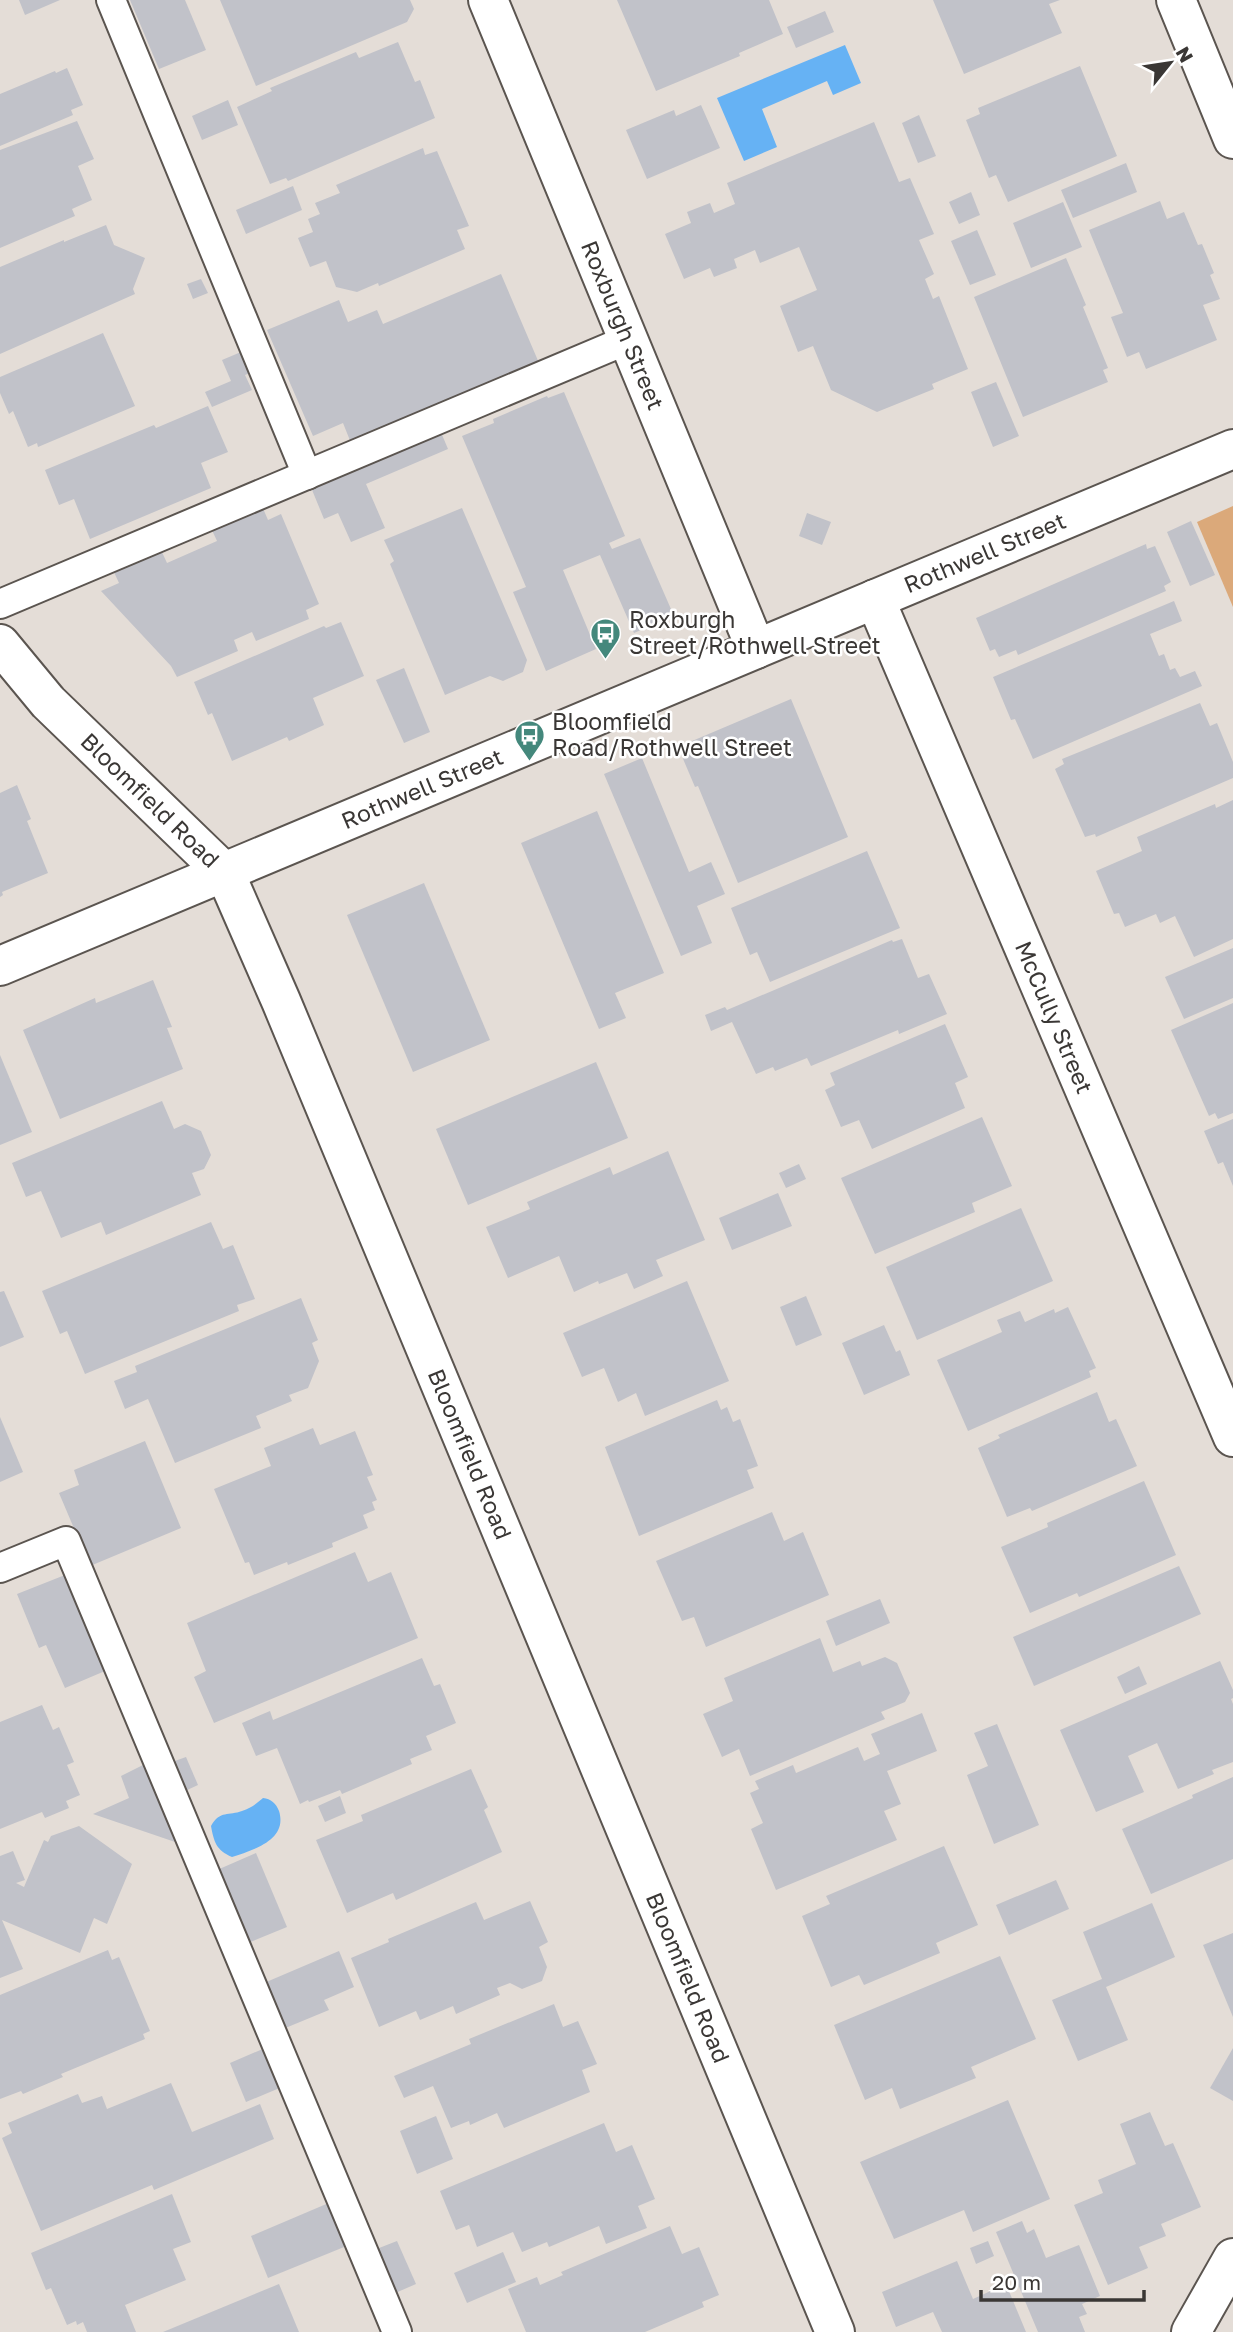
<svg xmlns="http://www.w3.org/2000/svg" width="1233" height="2332" viewBox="0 0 1233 2332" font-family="'Golos Text',sans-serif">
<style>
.green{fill:#dba97a}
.water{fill:#66b2f4}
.building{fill:#c1c2c9}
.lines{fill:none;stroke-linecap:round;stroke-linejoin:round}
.service-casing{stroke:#5b5550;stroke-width:32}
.minor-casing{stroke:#5b5550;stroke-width:42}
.service{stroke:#fff;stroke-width:28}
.minor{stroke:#fff;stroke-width:38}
.labels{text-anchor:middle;stroke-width:5;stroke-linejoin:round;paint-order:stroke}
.street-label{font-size:23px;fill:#3a3735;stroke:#fff}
.poi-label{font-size:23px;fill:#3a3735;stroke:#fff;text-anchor:start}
</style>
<rect width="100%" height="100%" fill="#e4ddd7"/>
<path class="green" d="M1233,506V607L1197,522Z"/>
<g class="water">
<path d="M845,45L861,83L833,95L827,81L762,109L777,147L744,161L717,98Z"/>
<path d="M263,1798C271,1799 276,1803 279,1811C288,1840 253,1850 232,1857C216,1850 214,1842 211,1826C220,1810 229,1816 242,1811C251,1808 256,1804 263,1798Z"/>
</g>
<g class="building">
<path d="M19,0H60L25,15Z"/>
<path d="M130,0H185L206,50L159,69Z"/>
<path d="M220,0H410L414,9L407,22L256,86Z"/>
<path d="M617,0H769L783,34L739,53L740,56L656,91Z"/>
<path d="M933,0H1060L1049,4L1062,33L964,74Z"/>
<path d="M825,11L834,32L796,48L787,27Z"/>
<path d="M398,42L415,82L420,80L435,118L288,181L286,178L270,184L237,107L272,91L270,88L356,52L359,58Z"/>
<path d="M1080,66L1117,156L1008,202L996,175L989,178L966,120L980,114L978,108Z"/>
<path d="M67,68L83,105L71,110L73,115L0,146V94L55,71L56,73Z"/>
<path d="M228,100L238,125L202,140L192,116Z"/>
<path d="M701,105L720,148L647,179L626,130L674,110L676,116Z"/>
<path d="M919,115L936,156L918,163L902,123Z"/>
<path d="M77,121L94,159L78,166L92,200L72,209L75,216L0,248V150Z"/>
<path d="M874,122L899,182L910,178L934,234L919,240L934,274L925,279L933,299L939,296L968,369L932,384L934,389L877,412L831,390L813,346L798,352L780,306L817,290L799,247L760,263L755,250L734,259L737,268L714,277L710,268L684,279L665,234L691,223L687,212L710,203L714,213L735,204L727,183Z"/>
<path d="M423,148L425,155L437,151L469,226L457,230L465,249L379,286L378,283L357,292L336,287L326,261L310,267L298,238L313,232L308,219L320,214L315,203L340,193L336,185Z"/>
<path d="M1126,163L1137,192L1073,218L1061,190Z"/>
<path d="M293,186L302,210L246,234L236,210Z"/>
<path d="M971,192L980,215L959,224L949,202Z"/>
<path d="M1160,201L1167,219L1184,212L1198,245L1202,244L1214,273L1210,275L1220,299L1203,305L1217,340L1146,369L1139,352L1127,357L1111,317L1123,313L1089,230Z"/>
<path d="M1063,202L1082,247L1031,268L1013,223Z"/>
<path d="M106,225L114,245L145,258L133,289L135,294L0,354V267L64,240V242Z"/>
<path d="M977,230L996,275L970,285L951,241Z"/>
<path d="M1066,258L1086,305L1083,307L1108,368L1103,370L1108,382L1023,417L974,297Z"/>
<path d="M501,274L539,363L351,443L343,423L313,436L267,330L339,300L348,322L377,310L383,324Z"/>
<path d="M201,279L208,293L193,299L187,284Z"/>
<path d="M103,333L135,406L38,447L37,443L28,447L13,411L9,414L0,393V377Z"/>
<path d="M241,352L250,373L245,375L252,390L212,407L205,392L231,381L222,360Z"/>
<path d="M996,382L1019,436L993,447L971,392Z"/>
<path d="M564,392L625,536L609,543L612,549L640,538L674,616L634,633L600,555L563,570L596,649L546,671L513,592L526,587L462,436L494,423L493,419L547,396L548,398Z"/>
<path d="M208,406L228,452L201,463L211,488L90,539L74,499L59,505L45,470L154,425L156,428Z"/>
<path d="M440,430L448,449L366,484L385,528L351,542L338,513L324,519L310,485Z"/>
<path d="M262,506L268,520L281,514L319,604L306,610L309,619L256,641L252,632L234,640L238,651L177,677L171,666L101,591L119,583L113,570L161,550L167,563L217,541L211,528Z"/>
<path d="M462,508L527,660L523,672L503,681L490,676L445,695L390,564L394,561L384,540Z"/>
<path d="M807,513L831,522L822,545L799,536Z"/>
<path d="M1191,521L1215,575L1190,586L1167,532Z"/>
<path d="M1146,544L1147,549L1155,546L1171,582L1164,586L1166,591L1018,655L1016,650L999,657L995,649L990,651L976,618Z"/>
<path d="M1174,601L1182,621L1150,634L1159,656L1164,654L1170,670L1175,668L1180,677L1195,671L1202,686L1033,759L1015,719L1011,720L993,677Z"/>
<path d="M341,622L364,676L313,698L324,725L289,741L287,737L232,761L212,713L208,715L194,682L324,626L326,628Z"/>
<path d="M404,668L430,732L404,743L376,680Z"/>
<path d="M791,699L848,837L738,883L698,786L695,787L678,747Z"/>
<path d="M1200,703L1210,726L1217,723L1233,762V778L1096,837L1095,834L1085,837L1055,769L1064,764L1062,759Z"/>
<path d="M642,758L689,872L711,862L725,894L697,906L712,943L681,956L604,774Z"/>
<path d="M17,785L31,819L27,821L48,873L2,892L3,895L0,897V793Z"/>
<path d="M1233,800V939L1194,957L1175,916L1160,923L1156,914L1125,927L1119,913L1114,914L1096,871L1142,851L1137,837L1215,804L1216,808Z"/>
<path d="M597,811L664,973L615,993L626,1018L599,1029L521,843Z"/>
<path d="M867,851L900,928L770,982L757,952L750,955L731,908Z"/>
<path d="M424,883L490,1040L413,1072L347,915Z"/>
<path d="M902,939L918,978L929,974L947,1014L899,1034L898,1030L811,1066L807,1058L775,1071L773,1067L756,1074L732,1022L711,1031L705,1015L725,1007L727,1010L892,940L893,942Z"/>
<path d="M1233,948V998L1184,1019L1165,977Z"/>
<path d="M153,980L172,1027L167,1028L183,1069L60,1119L23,1030L95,998L96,1003Z"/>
<path d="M1233,1003V1113L1218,1119L1215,1113L1209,1116L1171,1030Z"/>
<path d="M945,1024L968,1077L955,1083L965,1108L872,1149L859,1120L841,1127L825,1090L835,1085L830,1073Z"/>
<path d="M0,1055L32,1132L0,1145Z"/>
<path d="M596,1062L628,1138L468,1205L436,1129Z"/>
<path d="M162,1101L174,1129L185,1124L201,1131L211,1155L204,1169L192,1173L201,1195L106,1235L101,1222L61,1238L41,1191L26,1197L12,1163Z"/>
<path d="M982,1117L1012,1186L972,1203L975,1212L875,1254L841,1178Z"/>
<path d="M1233,1119V1186L1223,1162L1218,1164L1204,1131Z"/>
<path d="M668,1151L705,1240L656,1260L663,1276L634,1289L627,1273L599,1284L598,1281L574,1292L559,1256L508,1278L486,1227L530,1209L527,1202L610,1167L613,1175Z"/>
<path d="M799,1164L806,1179L786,1188L779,1173Z"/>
<path d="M778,1193L792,1226L732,1250L719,1218Z"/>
<path d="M1021,1208L1053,1281L917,1340L886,1267Z"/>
<path d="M211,1222L223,1249L233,1245L255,1299L237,1305L239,1311L85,1374L67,1331L60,1334L42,1291Z"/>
<path d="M687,1281L729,1381L645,1416L636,1393L618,1402L604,1368L582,1377L563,1333Z"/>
<path d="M4,1291L24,1337L0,1347V1292Z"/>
<path d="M806,1296L822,1335L796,1346L780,1307Z"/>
<path d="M301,1298L318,1340L312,1343L319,1361L308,1388L289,1395L292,1401L256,1416L261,1428L175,1463L148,1399L125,1409L114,1381L137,1372L135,1366Z"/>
<path d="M1068,1307L1096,1368L1089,1371L1091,1377L968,1431L937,1360L1002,1332L997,1320L1020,1311L1025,1322L1054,1309L1055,1313Z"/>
<path d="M884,1325L896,1352L900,1350L910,1375L864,1395L842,1343Z"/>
<path d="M1097,1392L1109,1422L1116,1419L1137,1466L1032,1511L1030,1508L1007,1517L978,1448L1000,1438L998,1435Z"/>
<path d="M717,1400L721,1410L727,1407L733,1422L740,1419L758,1466L747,1470L754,1488L639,1536L605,1447Z"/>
<path d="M0,1417L23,1472L0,1482Z"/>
<path d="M313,1428L320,1445L355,1431L373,1475L367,1477L377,1500L372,1502L375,1510L363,1515L368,1528L332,1543L333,1547L288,1565L287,1562L254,1575L249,1562L245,1563L214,1489L271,1466L264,1448Z"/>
<path d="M145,1441L181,1528L90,1566L59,1493L79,1485L74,1470Z"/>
<path d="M1144,1481L1176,1555L1079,1597L1077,1593L1030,1613L1001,1547L1048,1527L1047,1523Z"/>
<path d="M772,1512L784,1541L803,1532L829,1595L706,1647L694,1617L682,1621L656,1561Z"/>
<path d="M355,1552L368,1582L391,1572L418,1638L214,1723L194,1677L206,1671L187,1623Z"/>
<path d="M1179,1566L1201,1614L1034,1686L1013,1637Z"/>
<path d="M65,1575L105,1671L65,1688L46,1645L39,1648L17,1594Z"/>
<path d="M880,1599L890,1623L836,1646L826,1621Z"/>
<path d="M820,1638L833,1672L860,1661L862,1666L885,1657L897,1663L910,1693L905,1702L881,1712L885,1719L750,1776L739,1749L722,1757L703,1714L733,1701L724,1678Z"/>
<path d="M422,1658L434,1686L440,1684L456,1723L426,1736L432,1750L410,1759L412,1764L342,1794L340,1790L309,1802L308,1800L300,1804L277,1748L256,1756L242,1723L270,1711L273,1720Z"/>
<path d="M1220,1661L1233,1690V1698L1231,1699L1233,1704V1762L1212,1770L1214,1774L1178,1789L1157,1743L1128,1756L1144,1792L1096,1812L1060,1730Z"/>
<path d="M1139,1666L1147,1684L1125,1694L1117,1677Z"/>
<path d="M42,1705L53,1730L59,1727L74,1762L67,1765L80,1795L66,1801L69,1808L45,1818L42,1812L0,1829V1722Z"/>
<path d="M922,1713L937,1751L887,1771L901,1804L884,1811L897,1840L776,1890L751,1829L763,1823L750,1793L759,1789L755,1781L793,1765L796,1773L858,1747L864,1761L880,1754L871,1734Z"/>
<path d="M997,1724L1039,1825L994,1844L967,1775L988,1766L974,1733Z"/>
<path d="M186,1757L198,1785L185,1791L172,1762Z"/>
<path d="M145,1764L178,1843L93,1814L129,1798L121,1776Z"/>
<path d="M471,1769L488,1807L484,1810L502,1852L396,1900L393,1893L347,1913L316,1840L363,1821L361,1815Z"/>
<path d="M1233,1777V1859L1151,1894L1122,1829L1193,1798L1192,1795Z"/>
<path d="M340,1796L346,1813L325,1822L318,1806Z"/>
<path d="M79,1826L132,1864L107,1924L94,1918L80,1953L2,1920L23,1969L0,1978V1856L13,1851L25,1880L16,1883L24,1887L44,1840L48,1842L51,1836Z"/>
<path d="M944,1846L978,1925L936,1943L940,1953L864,1985L859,1975L831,1987L802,1916L830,1904L826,1896Z"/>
<path d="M256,1853L287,1927L248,1943L217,1870Z"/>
<path d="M1056,1880L1069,1909L1009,1935L996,1905Z"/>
<path d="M530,1901L548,1942L539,1947L547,1967L542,1981L522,1989L510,1983L497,1988L500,1995L456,2014L453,2006L420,2020L416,2011L379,2027L351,1958L389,1942L388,1939L476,1902L484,1920Z"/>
<path d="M1152,1903L1175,1957L1106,1987L1128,2040L1078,2061L1052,2000L1102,1979L1083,1932Z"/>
<path d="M1233,1933V2017L1203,1945Z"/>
<path d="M108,1950L112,1960L119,1957L150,2031L143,2034L145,2039L61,2074L63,2077L23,2094L21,2091L0,2099V1995Z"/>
<path d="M339,1951L354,1987L324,2000L329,2010L283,2029L264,1983Z"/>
<path d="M1000,1956L1036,2039L971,2067L976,2078L900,2109L892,2088L865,2100L834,2025Z"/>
<path d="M554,2004L563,2027L578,2021L597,2064L582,2070L590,2092L504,2128L497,2113L470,2125L469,2121L451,2128L433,2086L404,2098L394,2076L471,2044L469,2039Z"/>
<path d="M265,2048L282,2087L246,2102L230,2063Z"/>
<path d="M1233,2048V2101L1210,2088Z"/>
<path d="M171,2083L192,2132L260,2104L274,2139L154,2190L152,2185L41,2231L2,2138L12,2133L8,2123L78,2094L82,2103L102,2096L107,2109Z"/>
<path d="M1008,2100L1050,2199L973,2232L964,2210L894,2239L860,2162Z"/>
<path d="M1150,2112L1165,2146L1173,2143L1201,2207L1161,2224L1166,2236L1139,2247L1148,2268L1108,2285L1074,2205L1103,2193L1098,2180L1136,2164L1120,2124Z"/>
<path d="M436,2116L453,2159L417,2174L400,2131Z"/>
<path d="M604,2123L616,2152L632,2145L655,2199L638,2206L647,2228L606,2244L599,2226L549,2247L547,2242L522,2252L513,2232L477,2247L469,2225L456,2230L440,2191Z"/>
<path d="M172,2194L191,2242L173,2249L186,2280L125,2305L136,2332H87L83,2322L77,2325L76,2321L67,2325L51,2288L46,2290L31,2253Z"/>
<path d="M331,2202L349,2245L268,2278L251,2236Z"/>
<path d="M1022,2221L1027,2233L1034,2229L1046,2258L1079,2245L1100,2296L1082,2304L1087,2314L1079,2317L1085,2332H1038L996,2232Z"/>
<path d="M670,2226L682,2254L699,2247L719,2295L702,2302L704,2307L645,2332H526L508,2289L537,2277L540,2285L563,2275L561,2272Z"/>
<path d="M397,2241L416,2284L393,2294L374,2250Z"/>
<path d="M988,2241L994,2256L976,2264L970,2248Z"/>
<path d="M503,2252L516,2282L467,2303L454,2273Z"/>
<path d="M957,2261L973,2299L1006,2284L1026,2332H942L933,2312L896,2327L882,2292Z"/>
<path d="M279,2284L299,2332H163Z"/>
</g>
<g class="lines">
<defs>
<g id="service">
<path d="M111,0L307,475"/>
<path d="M0,604L627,340"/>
<path d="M0,1568L66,1541L397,2332"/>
</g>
<g id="minor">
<path id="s1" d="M488,0L756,649"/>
<path d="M1176,0L1233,139"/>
<path id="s2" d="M875,599L1233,1437"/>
<path id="s3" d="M0,644L48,702L225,873L281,1001L835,2332"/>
<path id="s4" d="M0,966L1233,449"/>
<path d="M1191,2332L1233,2258"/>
</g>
</defs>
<use href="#service" class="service-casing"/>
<use href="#minor" class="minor-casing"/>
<use href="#service" class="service"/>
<use href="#minor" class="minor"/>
</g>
<defs>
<symbol id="bus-pin" viewBox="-11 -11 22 30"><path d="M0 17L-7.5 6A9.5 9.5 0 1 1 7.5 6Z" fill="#44887c" stroke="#fff"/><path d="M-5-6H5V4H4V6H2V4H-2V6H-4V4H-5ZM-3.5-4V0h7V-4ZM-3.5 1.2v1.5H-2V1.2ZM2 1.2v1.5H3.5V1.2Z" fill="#fff"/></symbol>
</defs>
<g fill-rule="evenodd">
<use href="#bus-pin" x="588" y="616" width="35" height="47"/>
<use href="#bus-pin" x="512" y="718" width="35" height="47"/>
</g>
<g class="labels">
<g class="street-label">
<text dy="8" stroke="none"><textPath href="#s1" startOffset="352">Roxburgh Street</textPath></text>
<text dy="8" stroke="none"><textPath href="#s4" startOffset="1068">Rothwell Street</textPath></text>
<text dy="8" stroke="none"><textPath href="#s4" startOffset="458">Rothwell Street</textPath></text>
<text dy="8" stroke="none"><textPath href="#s3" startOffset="217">Bloomfield Road</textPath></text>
<text dy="8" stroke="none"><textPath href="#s2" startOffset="455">McCully Street</textPath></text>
<text dy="8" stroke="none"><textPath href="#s3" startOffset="952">Bloomfield Road</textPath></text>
<text dy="8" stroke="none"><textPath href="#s3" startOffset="1519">Bloomfield Road</textPath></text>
</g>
<g class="poi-label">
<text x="629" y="628">Roxburgh<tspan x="629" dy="26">Street/Rothwell Street</tspan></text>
<text x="552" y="730">Bloomfield<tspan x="552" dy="26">Road/Rothwell Street</tspan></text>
</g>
</g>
<g transform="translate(1170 63) rotate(60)" stroke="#ffffff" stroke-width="5" paint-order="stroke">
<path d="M0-5L12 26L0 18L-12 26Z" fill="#3a3735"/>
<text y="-10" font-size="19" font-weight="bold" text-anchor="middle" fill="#3a3735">N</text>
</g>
<path d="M981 2290v10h163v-10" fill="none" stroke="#3a3735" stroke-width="3.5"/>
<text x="992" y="2290" font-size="21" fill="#3a3735" stroke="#ffffff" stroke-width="5" paint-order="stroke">20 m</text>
</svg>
